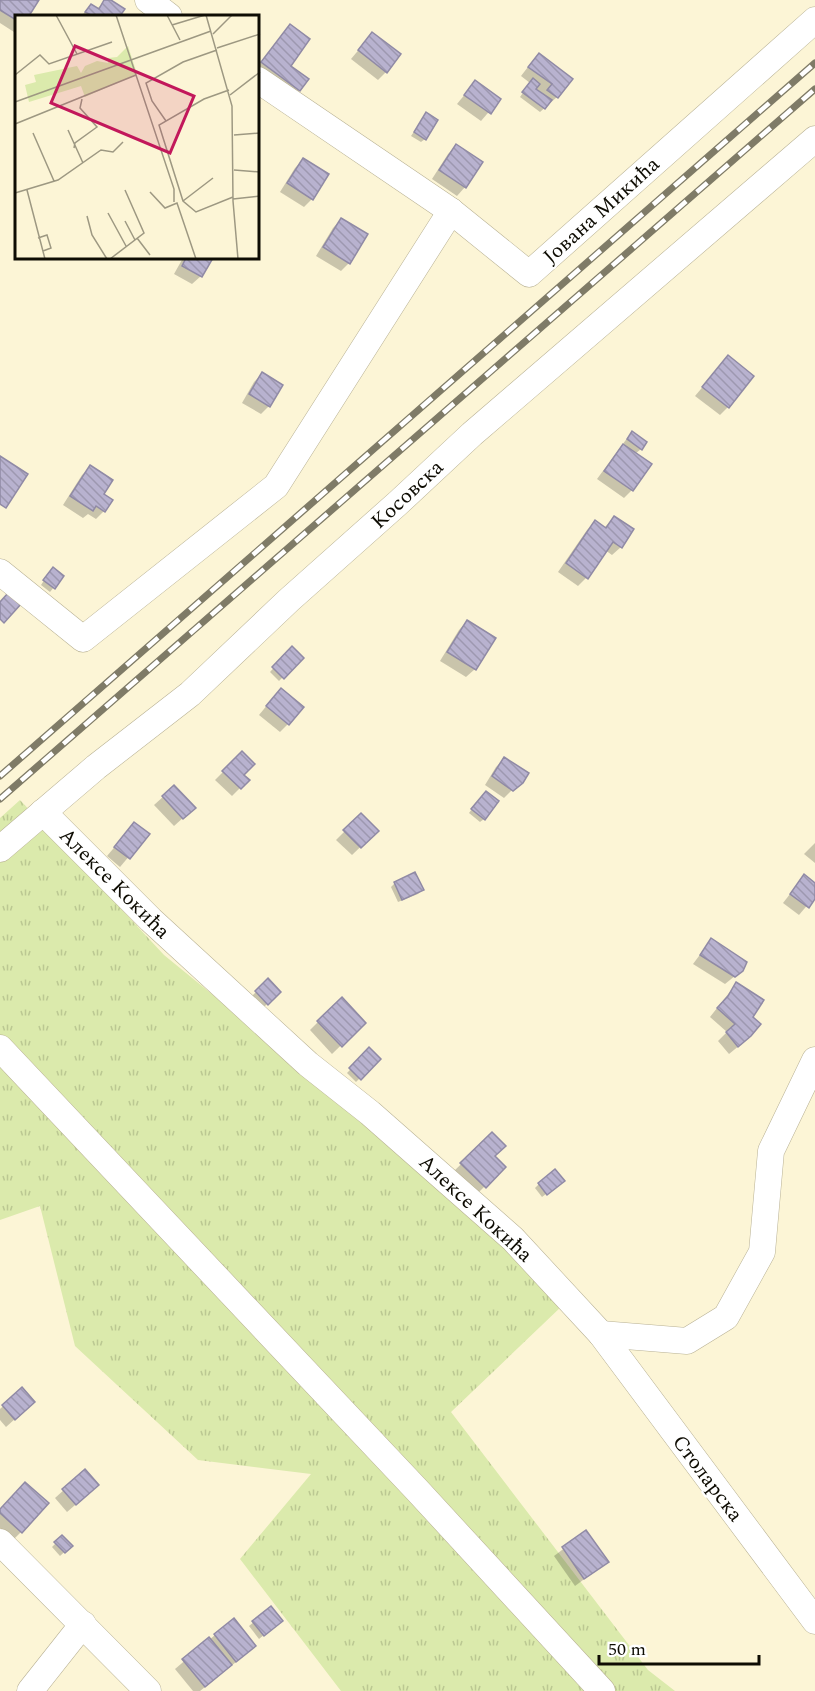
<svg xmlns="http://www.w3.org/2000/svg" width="815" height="1691" viewBox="0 0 815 1691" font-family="Spectral,serif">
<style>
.grass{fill:url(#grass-tufts)}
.shadow{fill:#0003}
.building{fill:url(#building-back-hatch);stroke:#908aa5;stroke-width:1.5}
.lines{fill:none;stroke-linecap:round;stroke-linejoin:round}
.minor-casing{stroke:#b8b194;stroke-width:27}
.minor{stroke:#fff;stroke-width:26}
.rail-casing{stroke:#7f7b67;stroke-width:7}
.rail{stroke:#fff;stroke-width:4.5;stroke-dasharray:14;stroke-linecap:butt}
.labels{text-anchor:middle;stroke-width:4.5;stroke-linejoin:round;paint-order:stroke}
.street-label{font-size:21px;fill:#0e0c03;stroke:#fff}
.inset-road{fill:none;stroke:#9d9882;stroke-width:1.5}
.view{fill:#c2185b;fill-opacity:0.15;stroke:#c2185b;stroke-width:3}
.inset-edge{fill:none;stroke:#0e0c03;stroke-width:3}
</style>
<defs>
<pattern id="grass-tufts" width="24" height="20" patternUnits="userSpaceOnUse" patternTransform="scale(1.5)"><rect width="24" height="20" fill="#dbeaac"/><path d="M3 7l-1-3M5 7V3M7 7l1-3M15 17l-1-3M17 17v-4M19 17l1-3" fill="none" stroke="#bbc892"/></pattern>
<pattern id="building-back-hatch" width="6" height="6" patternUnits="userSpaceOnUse" patternTransform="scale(1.5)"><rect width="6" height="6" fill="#b8b2cf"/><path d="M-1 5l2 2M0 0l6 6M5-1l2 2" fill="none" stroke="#9d98b0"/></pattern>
</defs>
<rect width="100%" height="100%" fill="#fcf5d6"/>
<path class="grass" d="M20,800L164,955L404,1151L563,1305L451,1412L648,1670L675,1691H341L240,1559L311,1474L198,1460L75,1346L40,1206L0,1220V818Z"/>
<g class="shadow">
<path d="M0,0H37L27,16H16V30L14,32L0,23Z"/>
<path d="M105,0L123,10L119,16H81L91,6L97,9Z"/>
<path d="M290,26L289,66L299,90L291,98L258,74V66Z"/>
<path d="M372,34L386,72L378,80L351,59Z"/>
<path d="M531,63L570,79L557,97L540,112L520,97L530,83L521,76Z"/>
<path d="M475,82L499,100L481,121L457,104Z"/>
<path d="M426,114L425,139L421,142L411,136Z"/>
<path d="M456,146L481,163L465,187L457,196L432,179L448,154Z"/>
<path d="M304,159L312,199L304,207L280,192L295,168Z"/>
<path d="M341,219L349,263L341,271L316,256L333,228Z"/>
<path d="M183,258H211L201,276L192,284L174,274Z"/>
<path d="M728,357V407L720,415L695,396Z"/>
<path d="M262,374L269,406L261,414L242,403L254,382Z"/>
<path d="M628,437L641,449L635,454L632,490L624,498L597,479Z"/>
<path d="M91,467L102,494L104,511L96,519L88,514L83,518L63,505L82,475Z"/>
<path d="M614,517L621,547L612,555L605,550L586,578L578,586L558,572L587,530L596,522L604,528Z"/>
<path d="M49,573L62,577L50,592L41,585Z"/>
<path d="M467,621L494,638L475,669L466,677L440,661L459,630Z"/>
<path d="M292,648L302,658L279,681L270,672Z"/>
<path d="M273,698L288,724L280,732L259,715Z"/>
<path d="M242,753V775L248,780L232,796L215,780Z"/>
<path d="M504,759L517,785L504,798L485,785L496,767Z"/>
<path d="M174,787L194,808L174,826L154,805Z"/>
<path d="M482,796L484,819L480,822L469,813Z"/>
<path d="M361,815L377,831L352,855L336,840Z"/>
<path d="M134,824L147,835L120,867L107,856Z"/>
<path d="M815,843V863L804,854Z"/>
<path d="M804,876L815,884V896L799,915L783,903Z"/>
<path d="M395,883L422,890L418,894L398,902L391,887Z"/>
<path d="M711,940L741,971L725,984L693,964Z"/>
<path d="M268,980L279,992L263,1008L252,996Z"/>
<path d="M736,984L751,1018L740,1045L729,1054L718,1041L727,1032L710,1017Z"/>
<path d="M341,999L364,1023L332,1054L310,1030Z"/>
<path d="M369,1050L379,1059L356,1082L347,1073Z"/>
<path d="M492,1134L493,1156L504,1167L476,1195L453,1172Z"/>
<path d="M539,1184H559L542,1197L535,1188Z"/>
<path d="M22,1389L25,1410L6,1427L0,1420V1409Z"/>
<path d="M85,1471L89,1493L67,1512L55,1498Z"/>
<path d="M0,1511L21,1532L13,1540L0,1528Z"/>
<path d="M586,1532L607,1562L575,1586L554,1556Z"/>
<path d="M62,1537L71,1546L60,1556L52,1547Z"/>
<path d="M271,1608L277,1624L259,1639L249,1626Z"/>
<path d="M215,1635L246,1654L200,1691H193L175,1669Z"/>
</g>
<g class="building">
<path d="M0,0H39L29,16H16V20L0,10Z"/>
<path d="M104,0H111L125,9L120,16H93L85,12L91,4L99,9Z"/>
<path d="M290,24L310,39L291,66L309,79L300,91L261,62Z"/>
<path d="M372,32L401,54L387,73L358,50Z"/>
<path d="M539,53L573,79L558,98L547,90L552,84L528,67Z"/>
<path d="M533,78L540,84L536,89L552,100L545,109L522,92Z"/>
<path d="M475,80L501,99L491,114L464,95Z"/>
<path d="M426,112L438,120L426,140L414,132Z"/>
<path d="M456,144L483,162L466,188L439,170Z"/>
<path d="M303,158L329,174L313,200L287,183Z"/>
<path d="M341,218L368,234L350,264L323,247Z"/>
<path d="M186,258H213L202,277L182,266Z"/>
<path d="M728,355L754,376L729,408L702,387Z"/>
<path d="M262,372L283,385L270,407L249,394Z"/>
<path d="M632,431L647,442L642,450L627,439Z"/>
<path d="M623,444L652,464L633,491L604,471Z"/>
<path d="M0,456L28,474L6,508L0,504Z"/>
<path d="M90,465L113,480L104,494L113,500L105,512L96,506L93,511L70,496Z"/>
<path d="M614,516L634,529L622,548L613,542L588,579L566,563L595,520L606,528Z"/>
<path d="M53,567L64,576L55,589L43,580Z"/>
<path d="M8,593L21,604L4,623L0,619V602Z"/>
<path d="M467,620L496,638L476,670L447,652Z"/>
<path d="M292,646L304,658L284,679L272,667Z"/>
<path d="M281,688L304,707L289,725L266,706Z"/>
<path d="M242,751L255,764L244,775L250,780L241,789L222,771Z"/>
<path d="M504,757L529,773L523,783L513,791L492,776Z"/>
<path d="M174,785L196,808L183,819L162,796Z"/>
<path d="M486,791L499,801L485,820L471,809Z"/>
<path d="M361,813L379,831L361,848L343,830Z"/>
<path d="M134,822L150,834L130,859L114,847Z"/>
<path d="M415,872L424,890L402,900L394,882Z"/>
<path d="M804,874L815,883V899L809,908L790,894Z"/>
<path d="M711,938L747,962L743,971L735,977L700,955Z"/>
<path d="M268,978L281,992L268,1005L255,991Z"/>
<path d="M736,982L764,1000L753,1017L761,1024L751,1036L738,1047L726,1032L735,1024L717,1008L728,996Z"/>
<path d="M342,997L366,1023L342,1047L317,1021Z"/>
<path d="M369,1047L381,1059L361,1080L349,1068Z"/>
<path d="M492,1132L506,1146L495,1156L506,1167L486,1188L460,1163Z"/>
<path d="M555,1169L565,1181L547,1195L538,1183Z"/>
<path d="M22,1387L35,1402L15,1420L2,1405Z"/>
<path d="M85,1469L99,1485L76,1505L62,1489Z"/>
<path d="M25,1482L49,1503L22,1533L0,1513V1509Z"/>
<path d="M586,1530L609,1562L584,1579L562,1547Z"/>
<path d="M62,1535L73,1546L65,1553L54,1542Z"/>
<path d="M271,1606L283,1621L264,1636L252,1621Z"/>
<path d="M234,1618L256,1646L236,1662L214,1634Z"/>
<path d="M209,1637L232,1665L205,1687L182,1659Z"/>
</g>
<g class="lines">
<defs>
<g id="minor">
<path d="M148,0L169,16"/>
<path d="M258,80L451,211L529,274L815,20"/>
<path d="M0,572L83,639L276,486L451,211"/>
<path d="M43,812L151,920L308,1064L370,1113L513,1239L601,1334L815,1621"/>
<path d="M0,849L96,767L190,694L289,600L398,503L472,434L815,139"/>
<path d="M0,1048L417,1490L602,1691"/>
<path d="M601,1334L687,1341L726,1317L762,1252L771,1151L815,1060"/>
<path d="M0,1542L148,1691"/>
<path d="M30,1691L83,1624"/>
</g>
</defs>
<use href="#minor" class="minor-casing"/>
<use href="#minor" class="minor"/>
<defs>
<g id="rail">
<path d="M0,776L815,63"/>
<path d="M0,799L815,89"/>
</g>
</defs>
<use href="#rail" class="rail-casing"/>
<use href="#rail" class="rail"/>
</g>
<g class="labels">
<g class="street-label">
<text transform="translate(601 210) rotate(-42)" y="7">Јована Микића</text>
<text transform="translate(407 494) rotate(-43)" y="7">Косовска</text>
<text transform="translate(115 883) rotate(45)" y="7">Алексе Кокића</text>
<text transform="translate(476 1208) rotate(43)" y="7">Алексе Кокића</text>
<text transform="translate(708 1478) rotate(53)" y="7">Столарска</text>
</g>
</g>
<g transform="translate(15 15)">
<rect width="244" height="244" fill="#fcf5d6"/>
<path d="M113,31L122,59L70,82L66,71L14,87L10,70L21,67L19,60L62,51L66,58L70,51L82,46L93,48V43L102,42Z" fill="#dbeaac"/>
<path class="inset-road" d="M41,0L62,39M101,0L159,174V187M152,0L165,25M191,0L217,91L218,186L223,244M157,10L190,0M198,19L217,0M202,33L245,19M0,60L25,40L34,49L97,27M214,75L189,84L144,110L168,186L181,197L218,182M215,80L245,57M0,87L196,16M151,106L137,86L131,68L168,47L202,35M0,109L121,60M53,115L68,148M18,118L39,166M219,120L245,118M59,133L60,128L82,112L65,93L67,84M219,155L245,157M12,175L30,244M135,177L150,193L162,188L181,244M0,178L43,165L86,135L98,137L108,127M218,184L245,181M168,186L198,163M93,198L111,231M72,201L77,220L92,244M110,206L120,225M23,223L32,220L36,233L28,236M122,223L135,240M95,244L129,218L110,175"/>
<path class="view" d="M60,31L179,81L155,138L36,88Z"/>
<rect width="244" height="244" class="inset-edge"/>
</g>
<path d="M599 1655v9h160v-9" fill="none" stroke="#0e0c03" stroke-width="3"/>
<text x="608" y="1655" font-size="18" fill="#0e0c03" stroke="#ffffff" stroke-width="4.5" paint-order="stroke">50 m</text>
</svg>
